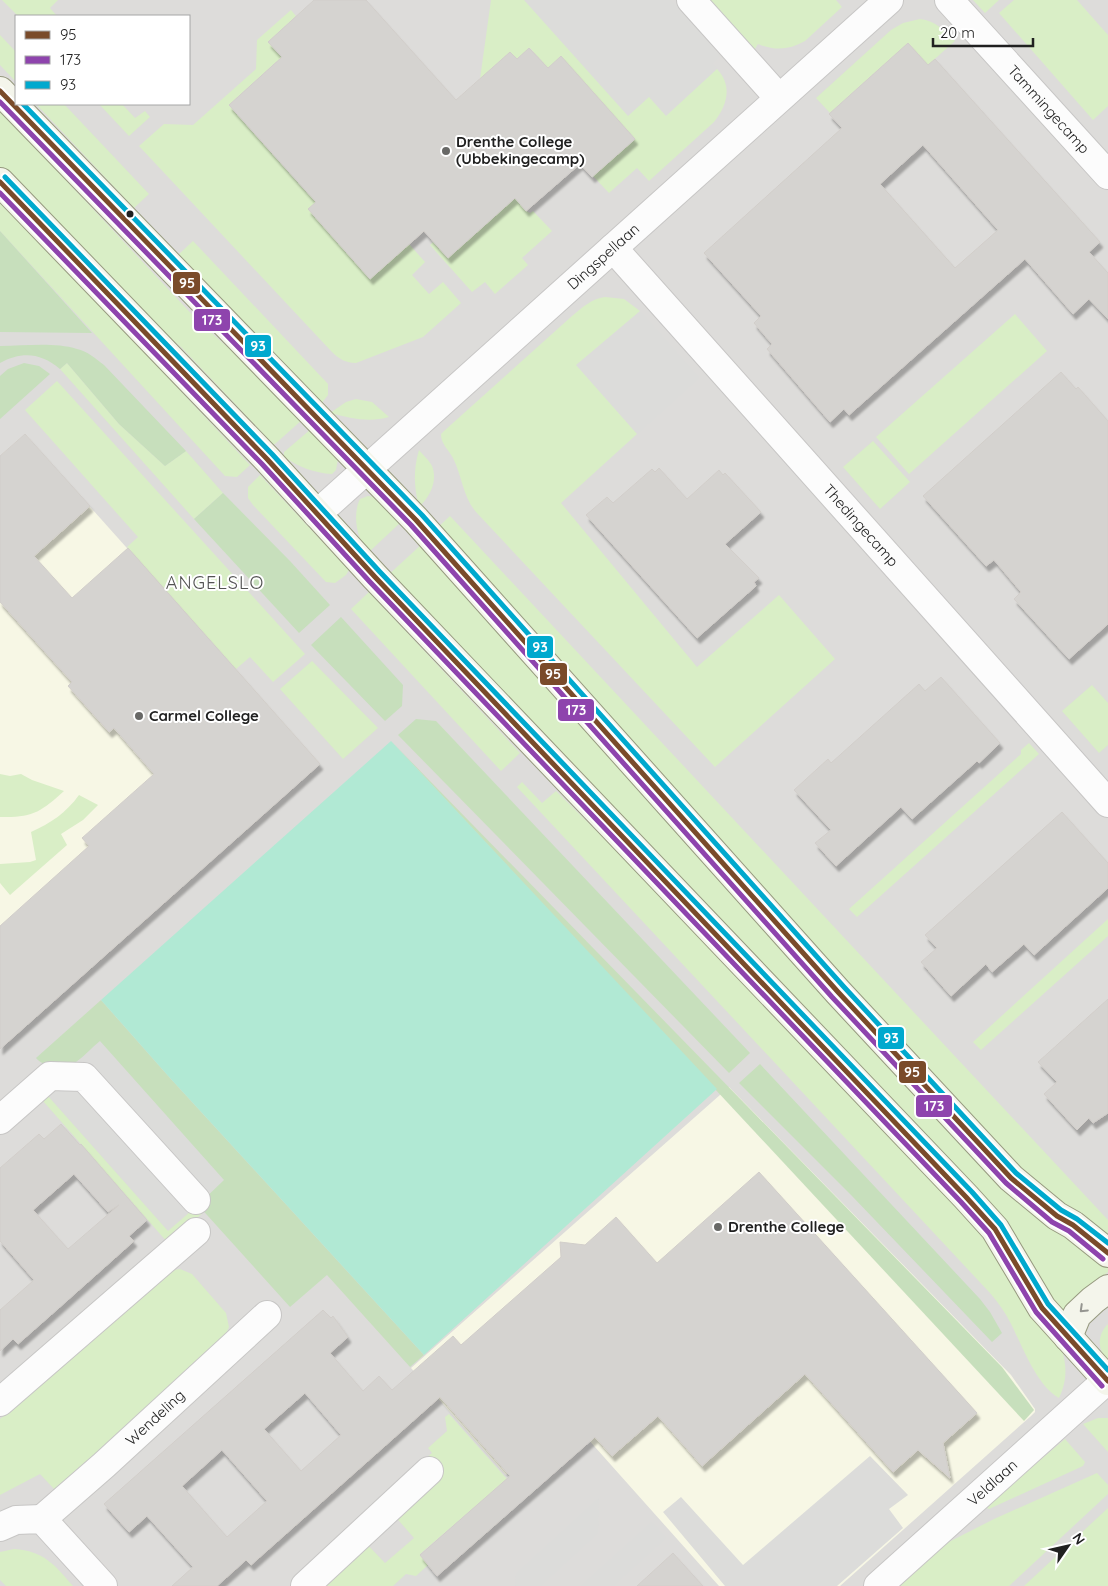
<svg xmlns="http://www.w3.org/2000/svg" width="1108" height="1586" viewBox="0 0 1108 1586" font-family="Quicksand,sans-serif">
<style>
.residential{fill:#dddcda;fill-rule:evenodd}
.education{fill:#f7f7e5}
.religious{fill:#dcdcda}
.grass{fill:#d9eec6}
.forest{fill:#c7dfbc}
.pitch{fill:#b1e9d4}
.building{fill:#d5d3d0;stroke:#d2ceca;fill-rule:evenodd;filter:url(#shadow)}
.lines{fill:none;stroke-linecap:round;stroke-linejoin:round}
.street-casing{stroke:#c7c6c5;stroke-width:30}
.secondary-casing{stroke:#96997f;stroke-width:30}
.street{stroke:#fcfcfc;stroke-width:28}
.secondary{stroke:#f4f5eb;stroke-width:28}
.bus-1-casing{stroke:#fff;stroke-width:9}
.bus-2-casing{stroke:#fff;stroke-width:9}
.bus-3-casing{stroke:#fff;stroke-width:9}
.bus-1{stroke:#7a4b2a;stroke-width:5}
.bus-2{stroke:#8e44ad;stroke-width:5}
.bus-3{stroke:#00a9ce;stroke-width:5}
.oneway{stroke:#959590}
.poi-dot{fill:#686866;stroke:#fff;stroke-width:2}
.bus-dot{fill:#202020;stroke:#fff;stroke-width:2}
.labels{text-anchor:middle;stroke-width:4;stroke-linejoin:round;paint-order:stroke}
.street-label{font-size:15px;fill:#202020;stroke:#fff}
.poi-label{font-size:15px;font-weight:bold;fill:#202020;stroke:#fff;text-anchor:start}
.quarter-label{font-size:18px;letter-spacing:1px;fill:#535353;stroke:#fff}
.line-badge{stroke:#fff;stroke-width:2}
.badge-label{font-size:14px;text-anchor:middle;font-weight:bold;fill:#fff}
</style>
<defs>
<filter id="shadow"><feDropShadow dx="3" dy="5.5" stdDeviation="1" flood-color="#0004"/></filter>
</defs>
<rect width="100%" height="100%" fill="#eeede9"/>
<path class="residential" d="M0,0H1108V1586H0ZM16,16H189V104H16Z"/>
<g class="education">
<path d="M25,434L320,764L0,1049V456Z"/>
<path d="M729,1087L1011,1375L1035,1409V1412L1031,1416L840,1586H719L570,1419L506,1475L411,1368Z"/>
</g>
<g class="religious">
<path d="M524,0H670L720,56L712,63L717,69L666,117L628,116Z"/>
<path d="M640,311L699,378L637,434L575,365Z"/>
<path d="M100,1040L225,1180L168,1231L48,1096L69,1067Z"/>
<path d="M870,1456L908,1495L889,1509L903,1528L837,1586H725L663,1512L681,1497L743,1565Z"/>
<path d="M599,1498L598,1533L540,1586H515L516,1574Z"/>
<path d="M652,1522L666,1538L613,1586H581Z"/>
<path d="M428,1565L439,1578L430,1586H393L406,1574L416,1575Z"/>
</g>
<g class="grass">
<path d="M2,0H58L50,8L57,16H18Z"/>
<path d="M491,0H524L628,116L649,97L666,116L717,69C733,86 727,106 714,122L649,181L637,168L609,193L593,176L635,139L561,57L548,68L530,48L517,59L510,52L480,79Z"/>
<path d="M705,0H836L842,7L805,41C789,50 775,51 758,44L753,52Z"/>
<path d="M973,0H999L985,13Z"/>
<path d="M1014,0H1077L1108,35V106L1093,120L999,13Z"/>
<path d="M291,10L296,16L268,42L287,63L276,62L229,105L309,195L316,188L409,244L425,262L412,275L429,294L443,282L461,303L423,337L356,363C346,363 339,359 332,352L139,146L164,124L193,125L256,69L257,40Z"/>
<path d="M920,19C936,21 944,30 955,41L928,65L908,43L830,113L816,98L891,30L903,23Z"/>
<path d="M0,35L16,52V82L0,65Z"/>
<path d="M36,104H64L149,194L134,208Z"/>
<path d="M99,104H122L135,118L145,111L150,117L129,136Z"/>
<path d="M0,110L200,323L273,387L302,420L275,444H273L181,347L104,284L0,171Z"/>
<path d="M0,198L250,465L249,466L237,477L225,476L0,231Z"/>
<path d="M515,198L526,211L530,213L533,211L552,231L522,258L528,265L495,294L485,282L472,292L430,245L433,242L448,258Z"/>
<path d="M193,241L328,384V395L321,404L178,255Z"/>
<path d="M605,297L624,299L640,311L576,365L637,434L561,503L697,667L779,595L835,659L715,767L476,512C463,497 462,476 453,458C448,449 441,444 441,434L444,431L572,316C583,307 591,299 605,297Z"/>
<path d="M1015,314L1047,351L909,474L876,437Z"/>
<path d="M67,363L119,424L165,466L186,451L223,493L194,519L60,369Z"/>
<path d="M57,381L305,654L273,682L250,657L236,669L127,547L138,537L25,410Z"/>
<path d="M356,399L372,402L389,417C369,423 350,418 330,413L346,402Z"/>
<path d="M311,429L338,459L336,470L332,474C314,473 299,467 284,457V452Z"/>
<path d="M873,441L910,482L880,509L843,467Z"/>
<path d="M419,450C423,455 429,460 432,466C438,481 430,497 419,507C414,486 413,471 419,450Z"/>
<path d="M260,475L349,570L346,575L335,583L326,582L253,505L248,498V487Z"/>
<path d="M368,496L380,498L401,522L368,553C357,540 352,515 360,499Z"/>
<path d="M450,516L1108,1220V1239L1016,1168L435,530Z"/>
<path d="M423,543L1108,1266V1272L1061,1314L385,578Z"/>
<path d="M369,592L520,753L501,771L351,609Z"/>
<path d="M312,661L378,728L343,759L280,689Z"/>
<path d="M1092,685L1108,703V745L1099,753L1062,711Z"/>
<path d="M1029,743L1039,754L857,917L849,909L1021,754V750Z"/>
<path d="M0,774L10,776L21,774L32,780L64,791C41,812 32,818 0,817Z"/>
<path d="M522,782L542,803L556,791L784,1016L977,1222L1062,1350C1067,1367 1067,1381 1059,1398C1036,1385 1022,1345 1010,1322C1005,1312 998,1302 990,1293L517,787Z"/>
<path d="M79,795L98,805L83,820L61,834L67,845L10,895L0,883V864L30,862L36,860L31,832C51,823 66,813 79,795Z"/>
<path d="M1108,919V936L981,1050L973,1042Z"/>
<path d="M48,1096L168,1231L198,1205L204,1212L168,1243L43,1101Z"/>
<path d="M180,1269L192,1274L226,1313L229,1327L222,1342L55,1490L40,1474L0,1495V1419L162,1274L169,1271Z"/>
<path d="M1108,1324V1361C1097,1349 1097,1335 1108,1324Z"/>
<path d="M449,1414L507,1479L420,1554L428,1565L416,1576L406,1574L393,1586H312L363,1540L385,1563L414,1538L393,1514L425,1459L432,1453L428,1448L447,1431L445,1417Z"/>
<path d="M1098,1418H1108V1452L1083,1424Z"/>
<path d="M1065,1439L1085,1462L1083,1466L989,1509L987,1508L986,1506L996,1497Z"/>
<path d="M1097,1473L1108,1485V1494L1009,1586H896L939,1547L994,1519Z"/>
<path d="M1108,1508V1586H1024Z"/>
<path d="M14,1549C44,1551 55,1565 73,1586H6L0,1580V1552Z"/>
</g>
<g class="forest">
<path d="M0,231L92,333L0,332Z"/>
<path d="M0,346C25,346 54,342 77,349C87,351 96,359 104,365L186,451L165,466L119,424L67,363L60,369C41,353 22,351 0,363Z"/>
<path d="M24,363L39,366L50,374L0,419V376L8,369Z"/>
<path d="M223,493L290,561L330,605L299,633L194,519Z"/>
<path d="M341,617L403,685L402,706L385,721L311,645Z"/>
<path d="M416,719L436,721L750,1053L729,1073L398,735Z"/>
<path d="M391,741L1002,1367L1034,1410L1024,1421Z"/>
<path d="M101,1000L170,1078L424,1355L410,1367L327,1275L290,1307L198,1205L224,1180L100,1041C92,1047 85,1056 76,1062C65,1069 44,1068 36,1058Z"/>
<path d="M760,1064L980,1299L990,1312L1002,1333L992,1342L852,1196L739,1083Z"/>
</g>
<path class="pitch" d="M391,741L717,1089L424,1355L170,1078L101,1000Z"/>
<g class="building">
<path d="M314,0H366L456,100L510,52L517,59L529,48L548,68L561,56L635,139L592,177L580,164L526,211L515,198L448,258L424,231L370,279L308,209L316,202L229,105L282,57L268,42Z"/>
<path d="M908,43L928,65L935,59L1100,242L1089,252L1108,273V319L1089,299L1073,314L1025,259L849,415L844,409L830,422L767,349L772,344L754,323L761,316L704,253L842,128L829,114ZM923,145L998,230L955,268L880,184Z"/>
<path d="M1061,372L1076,389L1078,387L1108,421V624L1069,659L1014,599L1021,592L994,560L986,566L923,496Z"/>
<path d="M25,434L90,506L34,556L72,598L128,548L320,764L0,1049V926L89,846L82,838L154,774L114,728L109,732L68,686L72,682L0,602V456Z"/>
<path d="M659,468L687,499L719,470L723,475L725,473L761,512L725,544L759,578L754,582L756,586L697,638L586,515L607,497L613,503L652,469L655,472Z"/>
<path d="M941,677L1000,743L979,763L977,761L912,819L901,807L836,866L815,843L831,830L794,790L828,759L831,763L919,684L925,691Z"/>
<path d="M1062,812L1108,863V888L1034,955L1024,944L992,972L986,964L951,996L921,962L937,948L925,935Z"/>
<path d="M1108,999V1113L1093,1123L1089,1118L1077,1130L1044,1094L1057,1082L1038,1062Z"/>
<path d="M61,1124L80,1145L81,1144L147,1220L129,1236L134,1241L60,1307L18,1344L13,1339L0,1351V1310L34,1280L0,1241V1168L39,1134L44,1139ZM74,1174L108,1212L119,1205L68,1249L33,1210Z"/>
<path d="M759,1172L977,1413L943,1443L950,1478L918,1450L893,1472L805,1374L702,1466L658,1416L612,1456L595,1437L437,1576L420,1555L510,1476L440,1397L251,1565L246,1560L217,1586H172L193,1567L147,1516L129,1532L104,1504L323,1310L331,1318L333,1316L348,1337L330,1353L363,1391L379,1376L392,1390L453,1336L461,1345L519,1294L561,1257L560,1242L585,1245L616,1217L657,1263ZM305,1393L341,1435L301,1471L264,1429ZM222,1450L267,1501L227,1537L182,1486Z"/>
<path d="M673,1553L703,1586H637Z"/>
</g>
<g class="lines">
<defs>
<g id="street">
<path d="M691,0L779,98"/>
<path id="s1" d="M949,0L1108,175"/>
<path id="s2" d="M613,248L1108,803"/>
<path id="s3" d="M317,514L889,0"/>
<path d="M0,1120L50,1076L84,1077L196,1200"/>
<path d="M0,1402L196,1232"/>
<path id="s4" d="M42,1519L104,1465L267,1315"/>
<path d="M0,1527L16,1520L42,1519L103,1586"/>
<path d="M305,1586L429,1471"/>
<path id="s5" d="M878,1586L1107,1380"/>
</g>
<g id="secondary">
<path d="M0,91L416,520L838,992L1011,1178L1057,1216L1073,1225L1108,1253"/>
<path d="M0,182L267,459L375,577L966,1197L995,1229L1042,1308L1108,1381"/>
<path d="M1068,1337L1077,1315L1093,1300L1108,1289"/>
</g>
</defs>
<use href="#street" class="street-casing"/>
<use href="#secondary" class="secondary-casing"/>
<use href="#street" class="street"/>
<use href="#secondary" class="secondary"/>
<defs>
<g id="bus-1">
<path d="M0,91L416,520L838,992L1011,1178L1057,1216L1073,1225L1108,1253"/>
<path d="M0,182L267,459L375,577L966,1197L995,1229L1042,1308L1108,1381"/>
</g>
<g id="bus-2">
<path d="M0,102L411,525L832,997L1006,1183L1052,1222L1069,1231L1103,1259"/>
<path d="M0,193L262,464L370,582L961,1202L989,1233L1036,1312L1102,1386"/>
</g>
<g id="bus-3">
<path d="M23,104L422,515L844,987L1016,1173L1061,1210L1077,1219L1108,1243"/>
<path d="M5,177L272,454L380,572L972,1192L1001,1225L1048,1304L1108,1370"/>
</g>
</defs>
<use href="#bus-1" class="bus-1-casing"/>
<use href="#bus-2" class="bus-2-casing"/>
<use href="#bus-3" class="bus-3-casing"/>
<use href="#bus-1" class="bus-1"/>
<use href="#bus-2" class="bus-2"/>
<use href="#bus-3" class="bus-3"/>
</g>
<defs><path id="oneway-chevron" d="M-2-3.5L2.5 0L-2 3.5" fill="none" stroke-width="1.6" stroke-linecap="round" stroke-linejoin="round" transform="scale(1.25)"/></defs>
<use class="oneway" href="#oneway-chevron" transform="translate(1083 1309) rotate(136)"/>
<g class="poi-dot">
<circle cx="446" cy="151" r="5"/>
<circle cx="139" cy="716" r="5"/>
<circle cx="718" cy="1227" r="5"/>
</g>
<circle class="bus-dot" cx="130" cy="214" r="4.5"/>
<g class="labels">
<g class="street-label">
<text dy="5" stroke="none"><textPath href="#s1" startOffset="148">Tammingecamp</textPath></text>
<text dy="5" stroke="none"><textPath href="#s3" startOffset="385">Dingspellaan</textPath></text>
<text dy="5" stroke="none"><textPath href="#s2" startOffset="372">Thedingecamp</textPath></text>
<text dy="5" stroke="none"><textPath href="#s4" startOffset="152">Wendeling</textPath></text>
<text dy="5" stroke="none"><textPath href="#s5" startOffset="154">Veldlaan</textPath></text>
</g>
<g class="poi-label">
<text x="456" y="147">Drenthe College<tspan x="456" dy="17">(Ubbekingecamp)</tspan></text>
<text x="149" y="721">Carmel College</text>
<text x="728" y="1232">Drenthe College</text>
</g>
<g class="quarter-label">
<text x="215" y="589">ANGELSLO</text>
</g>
</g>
<g class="line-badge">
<rect x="172" y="271" width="29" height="24" rx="5" fill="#7a4b2a"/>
<rect x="193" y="308" width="38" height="24" rx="5" fill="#8e44ad"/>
<rect x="244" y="334" width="28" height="24" rx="5" fill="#00a9ce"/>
<rect x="526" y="635" width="28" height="24" rx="5" fill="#00a9ce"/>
<rect x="539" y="662" width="29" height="24" rx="5" fill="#7a4b2a"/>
<rect x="557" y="698" width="38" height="24" rx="5" fill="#8e44ad"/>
<rect x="877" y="1026" width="28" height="24" rx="5" fill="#00a9ce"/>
<rect x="898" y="1060" width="29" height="24" rx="5" fill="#7a4b2a"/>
<rect x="915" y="1094" width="38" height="24" rx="5" fill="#8e44ad"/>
</g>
<g class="badge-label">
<text x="187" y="288">95</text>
<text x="212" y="325">173</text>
<text x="258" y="351">93</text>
<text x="540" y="652">93</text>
<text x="553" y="679">95</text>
<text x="576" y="715">173</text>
<text x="891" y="1043">93</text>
<text x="912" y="1077">95</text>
<text x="934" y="1111">173</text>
</g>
<rect x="15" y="15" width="175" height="90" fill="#ffffff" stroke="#a6a6a6"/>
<rect x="25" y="31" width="25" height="8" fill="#7a4b2a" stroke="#a6a6a6"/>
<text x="60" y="40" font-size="15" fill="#202020">95</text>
<rect x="25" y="56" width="25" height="8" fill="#8e44ad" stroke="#a6a6a6"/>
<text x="60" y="65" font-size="15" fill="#202020">173</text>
<rect x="25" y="81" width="25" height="8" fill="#00a9ce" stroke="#a6a6a6"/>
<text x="60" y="90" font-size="15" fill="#202020">93</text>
<g transform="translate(1068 1546) rotate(56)" stroke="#ffffff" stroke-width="4" paint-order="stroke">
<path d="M0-4L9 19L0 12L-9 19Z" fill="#202020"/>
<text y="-8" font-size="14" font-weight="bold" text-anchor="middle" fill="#202020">N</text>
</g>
<path d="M933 38v8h100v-8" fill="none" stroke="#202020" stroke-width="2.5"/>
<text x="940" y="38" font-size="15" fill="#202020" stroke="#ffffff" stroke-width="4" paint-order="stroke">20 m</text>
</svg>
